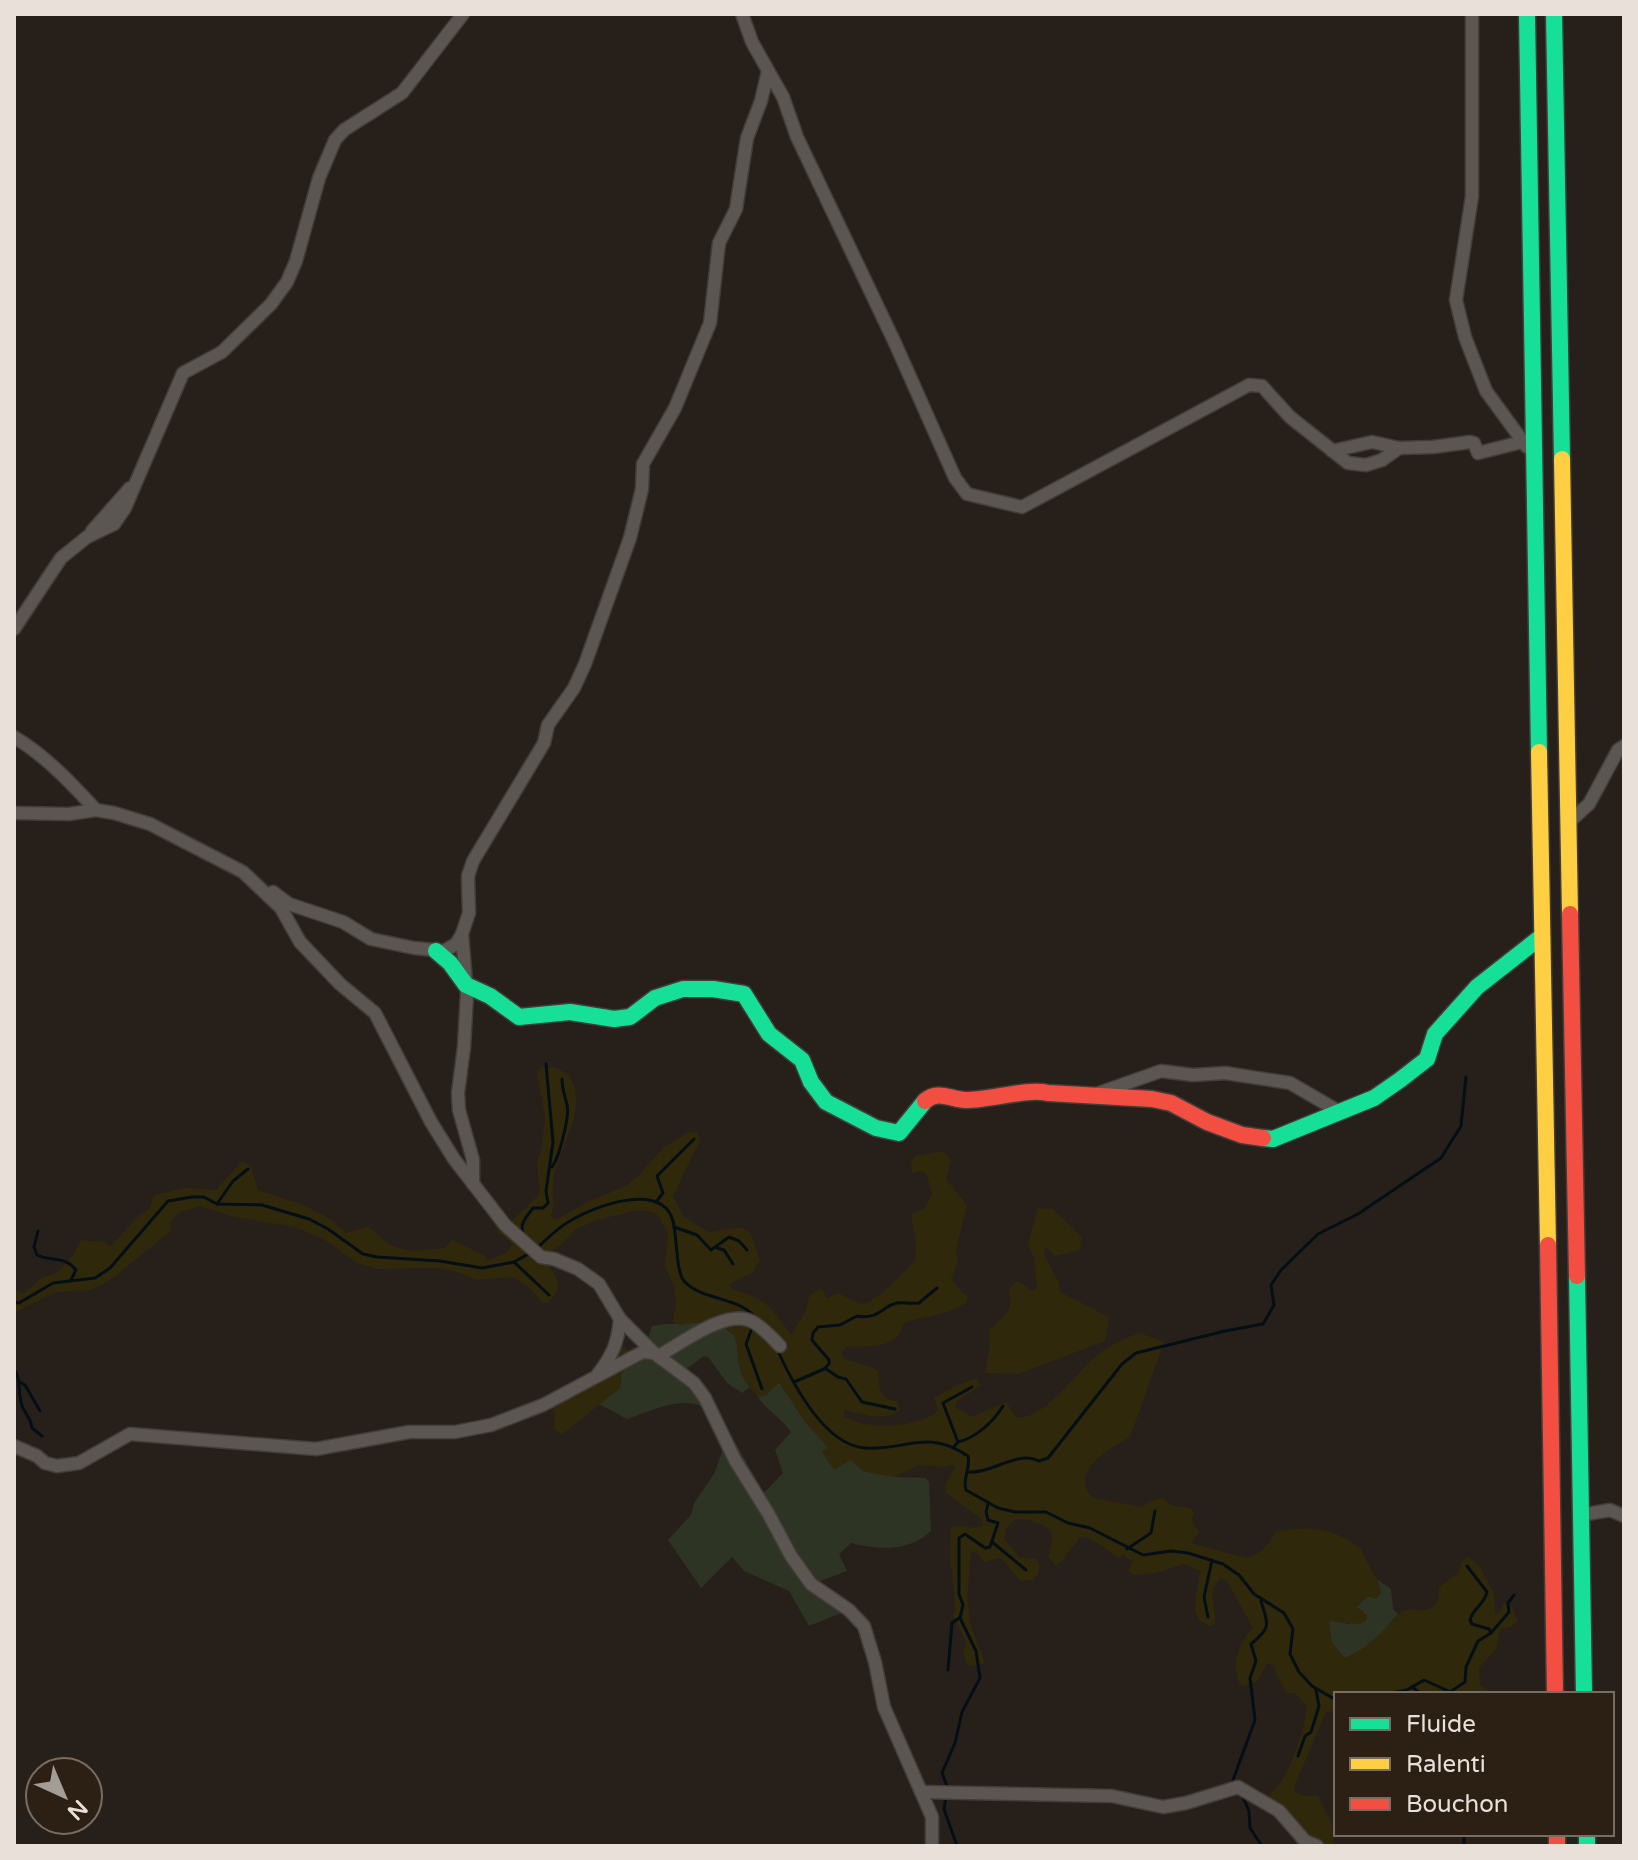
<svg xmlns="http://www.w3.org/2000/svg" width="1638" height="1860" viewBox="0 0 1638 1860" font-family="'Varela Round',sans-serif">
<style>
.green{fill:#2d3424}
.sand{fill:#30280a}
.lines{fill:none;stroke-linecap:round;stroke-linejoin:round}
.stream{stroke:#040f15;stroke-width:3}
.street-casing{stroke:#423d38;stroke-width:15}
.fast-casing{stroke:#423d38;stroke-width:19}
.slow-casing{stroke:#423d38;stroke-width:19}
.jam-casing{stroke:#423d38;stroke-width:19}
.street{stroke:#5c5652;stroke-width:12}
.fast{stroke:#16e098;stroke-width:16}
.slow{stroke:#ffcf43;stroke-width:16}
.jam{stroke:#f24e42;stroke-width:16}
</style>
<rect width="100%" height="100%" fill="#27201a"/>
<g class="green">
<path d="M715,1320L736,1337L742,1375L750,1387L742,1393L727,1383L709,1358L704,1356L681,1373L713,1404L764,1493L783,1473L775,1450L791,1432C781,1417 767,1411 758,1397L766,1395L779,1382L806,1423L828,1447L850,1459L863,1471L895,1477L926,1478L929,1482L931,1531C909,1552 879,1550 851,1543L839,1554L847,1571L812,1584L849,1610L809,1626L789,1591L744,1571L732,1557L701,1588L668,1540L691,1515L694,1503L714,1474L726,1441C722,1434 719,1425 715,1418C695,1388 652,1411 627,1419L599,1404L620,1388L621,1374L646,1345L652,1326C674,1322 693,1325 715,1320Z"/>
<path d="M1376,1579L1391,1589L1393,1609L1398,1614C1384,1631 1365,1652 1344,1658L1332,1643L1328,1620L1349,1624L1364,1612L1356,1607L1368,1596L1376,1598L1380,1587Z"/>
</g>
<g class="sand">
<path d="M541,1067L556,1068L569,1075C591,1110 556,1148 553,1185C552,1197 555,1204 551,1216L556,1220L589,1201L626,1186L639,1175L663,1148L688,1132L697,1133L700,1140L673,1196L684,1217L709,1232L741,1227L750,1232L760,1260L753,1272L729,1284L732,1289C767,1299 770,1306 791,1335L806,1311L809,1296L821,1288L827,1298L838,1293L860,1304L867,1303L882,1293L915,1261L916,1241L911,1215L925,1208L932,1194L927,1176L923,1171L912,1173L911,1162L915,1156L943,1151L951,1160L946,1179L967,1205L956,1250L958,1263L951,1278L962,1293L967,1295V1302C947,1317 925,1314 903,1324C896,1351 869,1345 846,1347L841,1353L845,1359L874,1368L878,1371C878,1386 880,1400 897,1401L900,1410C886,1422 861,1415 844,1409V1416C863,1431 924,1428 938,1410L934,1398L957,1385L976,1379L981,1385L956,1402L955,1407L972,1417L1006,1402L1016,1417C1042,1422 1076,1373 1095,1357C1108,1346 1124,1338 1140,1333L1164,1342L1130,1437C1110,1448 1067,1473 1093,1498L1143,1507L1149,1501L1163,1498C1172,1510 1179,1505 1192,1509L1194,1514L1191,1520L1199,1532L1191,1543L1246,1558C1260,1556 1269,1543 1276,1532C1316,1525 1329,1527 1362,1549C1366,1565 1379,1577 1381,1593L1376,1599L1367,1596L1356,1607L1367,1615V1620L1360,1624L1329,1621L1332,1643L1344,1658C1358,1654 1371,1642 1382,1632C1388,1626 1393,1618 1400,1613C1418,1603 1426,1620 1439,1599V1587L1458,1573L1461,1563L1468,1556L1480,1567L1494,1593L1495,1614L1500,1612L1504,1602L1510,1603L1518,1621L1511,1627L1500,1629L1496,1649L1479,1668L1480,1685L1493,1694H1336V1717L1334,1711L1326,1712L1294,1787L1295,1792L1305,1796H1318L1332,1824L1333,1842L1336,1846H1298L1296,1828L1265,1802C1271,1791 1280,1785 1285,1775C1293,1761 1308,1721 1306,1705L1295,1693H1286L1272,1664H1267L1256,1682L1244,1686L1240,1684C1231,1666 1238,1642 1253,1628L1227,1581L1221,1578C1206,1592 1216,1606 1215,1623L1212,1626C1184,1621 1199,1590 1200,1571L1184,1564L1156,1573L1134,1575L1128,1570L1133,1562L1123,1555L1119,1558L1090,1538L1080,1537L1060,1563L1055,1565L1048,1557C1049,1552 1053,1541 1052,1536C1049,1522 1026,1519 1015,1519L1006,1528L1004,1539L1019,1557L1037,1559C1041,1568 1040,1573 1033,1580L1021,1581L1000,1557L984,1562L976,1552L971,1551L967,1598L971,1627L984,1660L983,1664L967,1666L963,1651L967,1643L953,1616C958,1599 952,1576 950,1559C949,1549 951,1537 951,1527C962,1523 972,1531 982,1526L983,1520L946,1493L945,1485L955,1467L952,1464L944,1467L918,1465L895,1477L863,1471L850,1460L834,1470L822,1452L828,1447L806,1423L779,1382L766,1395L758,1397C752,1390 745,1383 742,1375C731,1345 748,1341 715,1320L679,1325L673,1322L676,1303L674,1285L665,1267L668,1233L657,1214L649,1211H633L597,1220L576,1229L562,1244L541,1257C554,1272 568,1287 547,1303L542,1302L530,1288L513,1277L476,1280L457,1272L437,1268L378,1269L357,1263L325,1240L296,1227L230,1216L201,1206L180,1212L170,1222L171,1231L109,1281L91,1290L56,1292L14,1313V1289L24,1293L40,1279L58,1272L73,1256L81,1240L104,1242L110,1247L140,1214L149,1210L154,1195L187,1188L216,1190L242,1161L251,1166L258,1190C289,1201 323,1208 346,1233L367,1227C377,1231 383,1242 393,1246C409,1253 428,1250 445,1248L452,1240L484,1255L488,1261L507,1252L513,1244L498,1232L491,1217L505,1225C516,1219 531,1203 540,1193L537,1161L542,1148L545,1116L537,1074Z"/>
<path d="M1038,1208L1053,1209L1082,1237L1079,1250L1055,1256L1046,1247L1044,1254L1059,1283L1060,1292L1109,1317L1105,1341L1018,1374L985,1373L990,1345L989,1330C1006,1314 1014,1312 1009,1288L1018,1281L1032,1291L1037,1287L1034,1259L1028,1243Z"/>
<path d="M618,1342L635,1356L621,1374L620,1388L561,1435L554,1428L555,1415L550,1402L595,1378Z"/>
</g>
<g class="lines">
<g class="stream">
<path d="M552,1167C559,1158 570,1116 567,1105C565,1095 562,1090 562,1079"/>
<path d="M656,1202L663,1193L657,1176L694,1139"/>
<path d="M217,1204L233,1181L248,1169"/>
<path d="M674,1227L697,1235L711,1250L729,1237L739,1241L747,1250"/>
<path d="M38,1231L34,1247L37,1255C52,1262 64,1255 76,1270L71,1280"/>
<path d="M524,1235C518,1225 527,1216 533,1208H543L548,1203L546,1191L553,1142L546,1064"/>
<path d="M717,1248L724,1250L733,1264"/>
<path d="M536,1249C547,1239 557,1228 570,1221C594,1206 662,1181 673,1221C677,1236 676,1272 684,1281C702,1301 737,1296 755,1317"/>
<path d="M514,1262L549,1295"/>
<path d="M14,1302L19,1303L53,1283L95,1278L110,1268L168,1201L192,1197H204L217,1204L262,1205L309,1219L328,1229L363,1254L377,1257L440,1261L482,1268L514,1262L530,1253"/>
<path d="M753,1325L746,1344L762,1389"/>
<path d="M777,1349C792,1382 824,1445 865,1448C906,1451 926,1428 968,1456C971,1469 962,1478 966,1490L998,1508L1015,1512H1046L1068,1523L1090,1528L1143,1555L1171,1551L1188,1553L1223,1564L1239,1575L1254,1594L1284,1613L1293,1629L1290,1654L1299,1672L1312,1686L1336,1700"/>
<path d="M14,1369C23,1381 16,1397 24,1410C28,1417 31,1419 32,1428L42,1436"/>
<path d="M826,1369L838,1377L846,1379L862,1402L895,1409"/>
<path d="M20,1382L25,1385L40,1411"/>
<path d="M794,1382L824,1369L829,1364V1360L812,1340L813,1333L818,1327L840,1325L857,1316C879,1320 882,1306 897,1303C903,1302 913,1304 919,1303L937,1288"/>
<path d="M958,1442C976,1438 994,1421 1003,1406"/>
<path d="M953,1448L958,1442L943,1403L972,1387"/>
<path d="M968,1472C992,1474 1017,1450 1039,1461L1048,1458L1122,1364L1136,1353L1225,1331L1263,1324L1274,1305L1271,1285L1281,1270L1318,1234L1358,1214L1441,1158L1461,1126L1466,1077"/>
<path d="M992,1542L1026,1570"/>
<path d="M1127,1549L1151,1533L1155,1511"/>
<path d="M1208,1617L1204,1597L1212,1560"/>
<path d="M1491,1633L1509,1612L1508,1603L1514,1595"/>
<path d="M948,1670L952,1623L959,1618"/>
<path d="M1412,1687L1421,1694"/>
<path d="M1450,1692L1465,1682L1466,1667L1478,1641L1491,1633L1489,1629L1472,1624L1470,1620C1473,1608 1484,1605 1487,1592L1467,1566"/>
<path d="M1385,1694L1407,1690L1424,1680L1455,1694"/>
<path d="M1298,1756L1305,1736L1311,1732L1319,1706L1316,1690"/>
<path d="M1237,1785L1233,1780L1255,1720L1250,1678L1256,1661L1251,1644C1272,1627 1268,1625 1261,1601"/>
<path d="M948,1789L942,1773L955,1743L962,1712L980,1678L976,1651L960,1618L963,1605L959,1594V1538L965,1534L985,1548L990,1547L998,1523L988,1520L986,1512L988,1504"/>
<path d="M1242,1795L1249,1811L1250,1828L1262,1846"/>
<path d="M946,1797L944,1809L957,1846"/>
<path d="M1464,1834V1846"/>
</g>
<defs>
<g id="street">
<path d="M742,14L752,42L783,97L797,137L895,343L955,478L967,494L1022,507L1249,385L1262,386L1290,417L1348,463L1366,465L1382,460L1399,448L1433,447L1470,442L1474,443L1478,453L1522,442"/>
<path d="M1472,14V196L1456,300L1465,337L1486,391L1527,447"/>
<path d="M1332,451L1372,442L1399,448"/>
<path d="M92,531L130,488"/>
<path d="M14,629L61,558L87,537L114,524L125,508L183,373L222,352L271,304L287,282L296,261L319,178L335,140L344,130L402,93L463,14"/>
<path d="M14,737C46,756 71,783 96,810"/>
<path d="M14,813L69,814L96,810L114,813L150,824L243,872L281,908L300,942L340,984L375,1013L431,1122L454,1159L505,1225L541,1257L554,1259L578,1269L599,1284L620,1319L654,1353"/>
<path d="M1569,822L1589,804L1618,750L1624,746"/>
<path d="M273,892L289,904L343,922L371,939L414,948L444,951L456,944L462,934"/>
<path d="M1096,1094L1161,1071L1193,1075L1225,1073L1290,1083L1340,1112"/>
<path d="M473,1184V1160L459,1110L458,1093L464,1047L467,994L462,934L469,913L468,876L473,861L544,743L548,725L574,688L585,664L630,538L642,489L643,464L675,408L710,323L719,243L736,209L747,138L761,101L768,71"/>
<path d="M658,1356C681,1344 725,1309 751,1321C762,1326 771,1337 780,1346"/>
<path d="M598,1374C612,1356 618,1343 620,1319"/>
<path d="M14,1446L37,1456L45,1463L57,1466L79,1463L130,1434L316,1449L409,1432H455L491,1425L543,1405L635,1356L643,1352L654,1353L694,1383L705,1398L735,1460L768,1513L791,1556L811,1584L849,1610L864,1626L875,1662L884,1707L932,1817V1846"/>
<path d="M1581,1515L1610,1510L1624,1516"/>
<path d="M921,1792L1112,1796L1163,1807L1186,1803L1238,1787L1279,1811L1305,1841L1317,1846"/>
</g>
<g id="fast">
<path d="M1527,14L1539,752"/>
<path d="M1554,14L1562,459"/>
<path d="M436,951L450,963L466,985L490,996L519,1017L570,1012L614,1019L630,1017L655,998L683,989H713L744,994L769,1034L802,1060L811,1082L826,1102L876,1128L899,1133L925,1101"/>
<path d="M1263,1138L1273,1139L1374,1098L1400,1080L1427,1059L1435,1034L1477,987L1542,936"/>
<path d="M1577,1276L1584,1694"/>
<path d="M1587,1834V1846"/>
</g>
<g id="slow">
<path d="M1562,459L1570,914"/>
<path d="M1539,752L1548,1245"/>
</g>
<g id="jam">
<path d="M1570,914L1577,1276"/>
<path d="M925,1101C938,1089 951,1100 966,1100C991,1100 1028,1088 1048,1093L1152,1099L1171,1103L1207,1122L1242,1135L1263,1138"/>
<path d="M1548,1245L1555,1694"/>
<path d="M1557,1834V1846"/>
</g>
</defs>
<use href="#street" class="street-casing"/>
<use href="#fast" class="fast-casing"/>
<use href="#slow" class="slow-casing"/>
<use href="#jam" class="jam-casing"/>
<use href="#street" class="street"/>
<use href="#fast" class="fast"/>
<use href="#slow" class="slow"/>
<use href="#jam" class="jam"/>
</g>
<rect width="1638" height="1860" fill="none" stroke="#e8e0d9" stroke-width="32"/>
<rect x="1334" y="1692" width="280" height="144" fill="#2c2015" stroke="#776d63" stroke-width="2"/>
<rect x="1350" y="1718" width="40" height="12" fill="#16e098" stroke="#776d63" stroke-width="2"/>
<text x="1406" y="1732" font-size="24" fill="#e8e0d9">Fluide</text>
<rect x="1350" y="1758" width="40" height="12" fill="#ffcf43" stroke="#776d63" stroke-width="2"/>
<text x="1406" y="1772" font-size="24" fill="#e8e0d9">Ralenti</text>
<rect x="1350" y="1798" width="40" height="12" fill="#f24e42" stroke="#776d63" stroke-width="2"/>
<text x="1406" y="1812" font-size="24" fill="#e8e0d9">Bouchon</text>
<g transform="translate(64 1796) rotate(136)"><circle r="38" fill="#2c2015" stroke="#776d63" stroke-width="2"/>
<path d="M0-6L14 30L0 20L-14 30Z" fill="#a49d96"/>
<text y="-12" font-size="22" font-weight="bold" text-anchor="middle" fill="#e8e0d9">N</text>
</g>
</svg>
